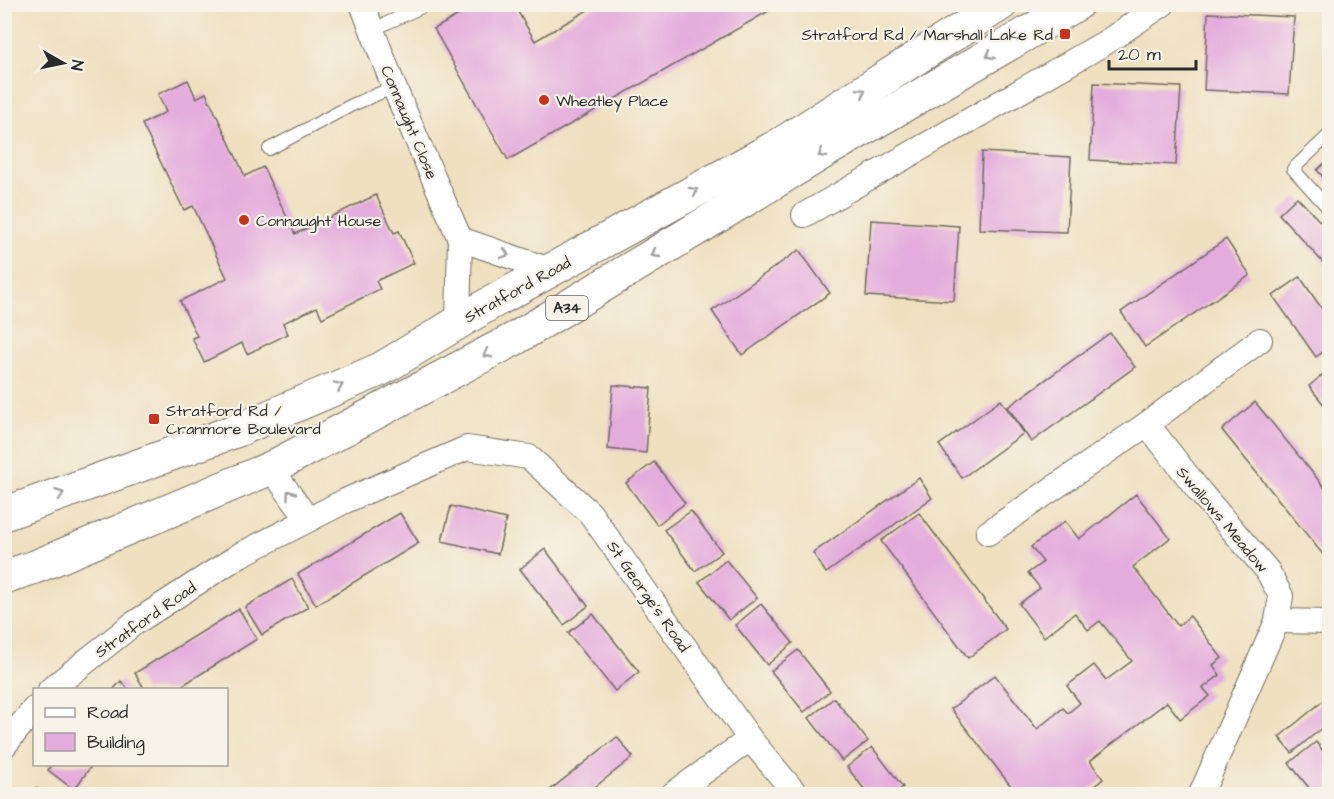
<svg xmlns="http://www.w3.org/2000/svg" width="1334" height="799" viewBox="0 0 1334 799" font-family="'Architects Daughter',sans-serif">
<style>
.building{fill:#e4acdd}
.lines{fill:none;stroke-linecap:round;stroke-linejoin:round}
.lane-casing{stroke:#706a5f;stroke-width:14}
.street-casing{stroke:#706a5f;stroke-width:26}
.highway-casing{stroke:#706a5f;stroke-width:35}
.lane{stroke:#fff;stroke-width:12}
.street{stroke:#fff;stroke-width:24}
.highway{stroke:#fff;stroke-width:33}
.oneway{stroke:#a0a0a0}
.poi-dot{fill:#c8321e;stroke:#f7f3e8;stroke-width:2}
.labels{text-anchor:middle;stroke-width:4.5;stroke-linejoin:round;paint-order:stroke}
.shield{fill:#f7f3e8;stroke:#686764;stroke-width:1.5}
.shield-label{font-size:15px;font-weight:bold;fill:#2b2b2b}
.poi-label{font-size:16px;fill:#2b2b2b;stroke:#f7f3e8;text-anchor:start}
.street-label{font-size:16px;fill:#2b2b2b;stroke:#f7f3e8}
</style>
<rect width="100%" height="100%" fill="#f7f3e8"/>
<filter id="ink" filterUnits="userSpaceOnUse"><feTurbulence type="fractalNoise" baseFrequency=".0167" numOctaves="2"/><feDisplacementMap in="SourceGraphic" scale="12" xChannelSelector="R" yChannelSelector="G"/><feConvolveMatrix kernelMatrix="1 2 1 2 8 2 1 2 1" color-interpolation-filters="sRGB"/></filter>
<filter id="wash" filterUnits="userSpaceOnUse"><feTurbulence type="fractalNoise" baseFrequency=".008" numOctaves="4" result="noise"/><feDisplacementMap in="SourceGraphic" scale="24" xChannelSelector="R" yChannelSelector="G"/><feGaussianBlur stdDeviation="1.35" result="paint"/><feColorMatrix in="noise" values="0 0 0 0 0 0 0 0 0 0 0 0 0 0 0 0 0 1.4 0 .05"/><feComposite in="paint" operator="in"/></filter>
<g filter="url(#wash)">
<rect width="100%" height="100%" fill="#efe0c0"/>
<g id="blocks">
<g class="building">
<path d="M598,4H781L508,160L434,29L476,5H514L535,41Z"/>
<path d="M1208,13L1294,17L1289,94L1204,90Z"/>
<path d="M188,80L196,98L206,93L245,176L263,167L295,234L376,195L394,233L399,231L414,263L376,281L380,289L322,318L317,307L283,323L288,334L247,354L242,343L204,362L192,338L197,336L180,301L227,278L193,206L184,210L142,124L166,112L158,94Z"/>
<path d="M1094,83L1181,87L1176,165L1090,160Z"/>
<path d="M982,152L1071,157L1067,232L979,229Z"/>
<path d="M1329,159V184L1317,170Z"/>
<path d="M1297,197L1329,231V269L1279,214Z"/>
<path d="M871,220L959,226L954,301L866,296Z"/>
<path d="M1226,239L1250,275L1145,347L1121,312Z"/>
<path d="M799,250L830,293L742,355L712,311Z"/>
<path d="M1300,277L1329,319V347L1316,357L1273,296Z"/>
<path d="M1110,333L1135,367L1031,442L1008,407Z"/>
<path d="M1328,370L1329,371V411L1309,386Z"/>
<path d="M613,385L651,388L646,453L608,449Z"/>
<path d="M1001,400L1024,433L962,478L939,445Z"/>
<path d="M1255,402L1329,493V562L1222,430Z"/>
<path d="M654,462L685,503L657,525L626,483Z"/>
<path d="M919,478L932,498L826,573L813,553Z"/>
<path d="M1136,494L1170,538L1133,567L1178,626L1190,616L1222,658L1213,665L1220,675L1203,688L1210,696L1180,719L1167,702L1090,761L1103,779L1087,792L1089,794H1017L951,709L995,675L1037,729L1063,708L1068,713L1080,703L1067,686L1094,665L1106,680L1132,661L1100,621L1088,630L1075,613L1044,637L1019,604L1040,588L1028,573L1043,562L1031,547L1065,521L1079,539Z"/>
<path d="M451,506L506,519L498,554L442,541Z"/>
<path d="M691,511L722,552L695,571L664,530Z"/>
<path d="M400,513L419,543L316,605L298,574Z"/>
<path d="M919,513L1006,629L968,658L881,541Z"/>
<path d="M545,549L588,606L564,625L520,569Z"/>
<path d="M726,560L757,598L729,620L699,582Z"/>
<path d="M292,579L308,607L262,635L245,607Z"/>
<path d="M761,604L793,643L767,665L735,625Z"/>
<path d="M239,609L257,639L175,690H145L135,673Z"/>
<path d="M593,614L639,672L615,691L568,633Z"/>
<path d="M798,650L830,691L804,712L771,671Z"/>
<path d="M121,681L129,690H113Z"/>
<path d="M1329,696V722L1292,753L1279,737Z"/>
<path d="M834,698L868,741L842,761L809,718Z"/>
<path d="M617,737L633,757L586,794H545Z"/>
<path d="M1316,742L1329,759V794H1314L1289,763Z"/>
<path d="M872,747L903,787L894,794H868L847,767Z"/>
<path d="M51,765H92L74,790L48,770Z"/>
<path d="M35,788L50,794H32Z"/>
</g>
</g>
</g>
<g filter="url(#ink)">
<use href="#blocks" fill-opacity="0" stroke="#706a5f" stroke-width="1.5"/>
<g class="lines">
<defs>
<g id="lane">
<path d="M372,30L428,4"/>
<path d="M1330,134L1293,169L1330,210"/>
<path d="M269,149L352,105L394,87"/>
</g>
<g id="street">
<path d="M362,4L394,87L460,239L458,323"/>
<path d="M804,215L1108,41L1163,4"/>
<path d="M460,239L550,270"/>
<path d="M271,468L308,520"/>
<path d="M988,533L1147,424"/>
<path d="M1277,621L1330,622"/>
<path d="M50,690L133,624L240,555L345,501L467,448L529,457L590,513L750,739L796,794"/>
<path d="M4,746L34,709"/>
<path d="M673,794L750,739"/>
<path d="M1201,794L1277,621L1281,596L1267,570L1200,492L1147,424L1260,340"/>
</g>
<g id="highway">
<path d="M4,514L238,430L381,369L489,304L781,144L1001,4"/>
<path d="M4,577L35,567L271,468L516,338L824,152L1077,4"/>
</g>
</defs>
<use href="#lane" class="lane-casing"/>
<use href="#street" class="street-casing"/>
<use href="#highway" class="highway-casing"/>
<use href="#lane" class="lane"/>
<use href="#street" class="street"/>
<use href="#highway" class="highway"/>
</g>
<defs><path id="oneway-chevron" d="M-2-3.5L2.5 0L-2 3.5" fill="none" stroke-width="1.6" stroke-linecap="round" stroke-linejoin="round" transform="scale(1.5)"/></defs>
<g class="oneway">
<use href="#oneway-chevron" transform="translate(990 55) rotate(150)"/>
<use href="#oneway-chevron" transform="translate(862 92) rotate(-32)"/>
<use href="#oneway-chevron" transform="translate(822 154) rotate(149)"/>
<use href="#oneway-chevron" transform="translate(694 191) rotate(-29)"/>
<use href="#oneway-chevron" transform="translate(505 254) rotate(19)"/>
<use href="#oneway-chevron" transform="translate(655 254) rotate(149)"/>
<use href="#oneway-chevron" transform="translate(487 354) rotate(152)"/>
<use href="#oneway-chevron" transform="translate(339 386) rotate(-23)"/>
<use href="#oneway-chevron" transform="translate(60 494) rotate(-20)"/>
<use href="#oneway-chevron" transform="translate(290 494) rotate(-125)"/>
</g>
</g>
<g class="poi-dot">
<rect x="1059" y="28" width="12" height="12" rx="3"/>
<circle cx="544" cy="100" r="6"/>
<circle cx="244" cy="220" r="6"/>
<rect x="148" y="413" width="12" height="12" rx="3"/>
</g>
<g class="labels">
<rect class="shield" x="546" y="296" width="42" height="24" rx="4.5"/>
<g class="shield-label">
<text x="567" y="313">A34</text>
</g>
<g class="poi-label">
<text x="1053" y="40" text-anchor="end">Stratford Rd / Marshall Lake Rd</text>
<text x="556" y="106">Wheatley Place</text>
<text x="256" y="226">Connaught House</text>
<text x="166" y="416">Stratford Rd /<tspan x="166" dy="18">Cranmore Boulevard</tspan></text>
</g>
<g class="street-label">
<text transform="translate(410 122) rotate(67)" y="6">Connaught Close</text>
<text transform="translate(517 289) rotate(-29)" y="6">Stratford Road</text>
<text transform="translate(1223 519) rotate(50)" y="6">Swallows Meadow</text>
<text transform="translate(649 596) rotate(55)" y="6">St George's Road</text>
<text transform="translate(145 619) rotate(-35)" y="6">Stratford Road</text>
</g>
</g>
<rect width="1334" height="799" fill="none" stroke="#f7f3e8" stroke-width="24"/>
<rect x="33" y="688" width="195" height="78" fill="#f7f3e8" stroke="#a5a39c" stroke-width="1.5"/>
<rect x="45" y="708" width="30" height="9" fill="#ffffff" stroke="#a5a39c" stroke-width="1.5"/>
<text x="87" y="718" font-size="18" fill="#2b2b2b">Road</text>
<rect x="45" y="733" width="30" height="18" fill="#e4acdd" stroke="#a5a39c" stroke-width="1.5"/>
<text x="87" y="748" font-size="18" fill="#2b2b2b">Building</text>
<g transform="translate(63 63) rotate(99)" stroke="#f7f3e8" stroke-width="4.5" paint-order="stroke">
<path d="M0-4.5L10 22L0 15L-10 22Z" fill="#2b2b2b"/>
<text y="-9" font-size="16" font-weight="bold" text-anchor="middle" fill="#2b2b2b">N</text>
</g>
<path d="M1109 60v9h87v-9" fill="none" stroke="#2b2b2b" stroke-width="3"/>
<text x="1118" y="60" font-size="18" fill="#2b2b2b" stroke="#f7f3e8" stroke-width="4.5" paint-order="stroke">20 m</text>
</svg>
